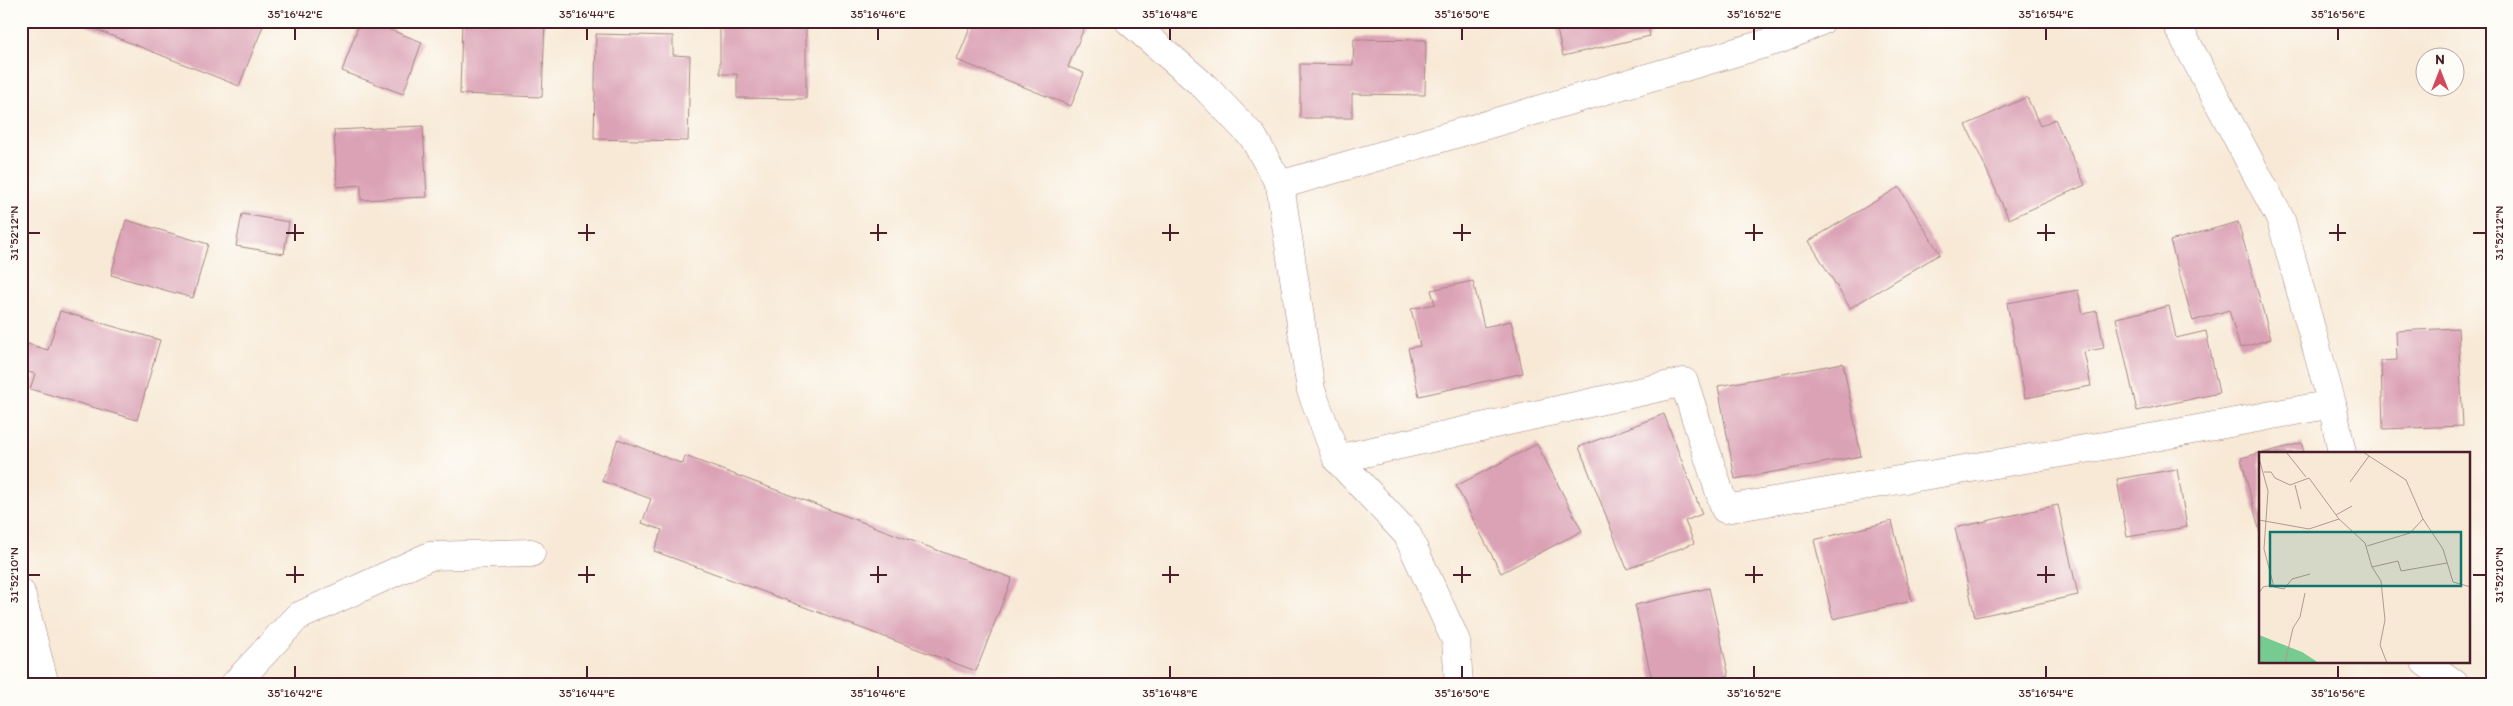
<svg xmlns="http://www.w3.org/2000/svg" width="2513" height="706" viewBox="0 0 2513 706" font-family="Itim,sans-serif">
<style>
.building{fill:#dba2b6}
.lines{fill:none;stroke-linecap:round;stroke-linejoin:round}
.minor-casing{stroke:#a18480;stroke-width:29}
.minor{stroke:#fff;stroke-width:28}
.ticks{fill:none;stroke:#4a1f2b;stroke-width:2}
.inset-road{fill:none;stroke:#b29892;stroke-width:1}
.view{fill:#0f766e;fill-opacity:0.15;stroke:#0f766e;stroke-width:2.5}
.inset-edge{fill:none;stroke:#4a1f2b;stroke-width:2.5}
.neatline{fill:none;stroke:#4a1f2b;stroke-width:2}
.ticks-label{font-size:12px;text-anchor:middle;fill:#4a1f2b}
</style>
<rect width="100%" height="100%" fill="#fdfcf7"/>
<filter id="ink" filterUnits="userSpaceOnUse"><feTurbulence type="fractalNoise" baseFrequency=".02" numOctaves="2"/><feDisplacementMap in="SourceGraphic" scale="10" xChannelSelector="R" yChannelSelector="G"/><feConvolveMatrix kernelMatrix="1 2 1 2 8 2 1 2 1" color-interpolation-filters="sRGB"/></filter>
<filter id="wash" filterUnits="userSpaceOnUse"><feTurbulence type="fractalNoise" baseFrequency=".0096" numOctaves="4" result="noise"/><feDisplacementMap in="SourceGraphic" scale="20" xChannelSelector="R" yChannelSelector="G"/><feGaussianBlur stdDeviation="1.12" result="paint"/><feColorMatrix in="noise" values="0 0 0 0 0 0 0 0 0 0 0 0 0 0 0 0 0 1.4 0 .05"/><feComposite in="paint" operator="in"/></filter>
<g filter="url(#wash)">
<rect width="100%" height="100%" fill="#f8e9d6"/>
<g id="blocks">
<g class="building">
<path d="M81,21H265L239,86L80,23Z"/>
<path d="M360,21H367L422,42L403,94L342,71Z"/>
<path d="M462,21H545L542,97L460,94Z"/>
<path d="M720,21H806V99L737,98V74H720Z"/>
<path d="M973,21H1087L1068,67L1084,73L1071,106L957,60Z"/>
<path d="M1555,21H1647L1650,36L1563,56Z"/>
<path d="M596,34L673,36V55L690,56L688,141L594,139Z"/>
<path d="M1354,39L1426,40L1425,95L1352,94V118H1300V64L1353,65Z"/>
<path d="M2027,97L2040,126L2055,119L2085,185L2009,219L1966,125Z"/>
<path d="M423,126L427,197L361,200V185L337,187L334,130Z"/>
<path d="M1899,187L1940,254L1850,308L1809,241Z"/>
<path d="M242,214L289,222L284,254L236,246Z"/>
<path d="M126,220L208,244L193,298L111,275Z"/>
<path d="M2238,222L2271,339L2240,348L2229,310L2193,321L2170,241Z"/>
<path d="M1473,281L1484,327L1511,321L1523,373L1419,396L1408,348L1420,346L1411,309L1435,304L1431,290Z"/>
<path d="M2078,290L2083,314L2097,311L2104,348L2084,352L2091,386L2025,398L2007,303Z"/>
<path d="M2169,306L2176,338L2206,331L2219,393L2137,411L2116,318Z"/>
<path d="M60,311L160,340L137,420L30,389L35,374L21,370V342L48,350Z"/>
<path d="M2458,328L2463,426L2383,429L2381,361L2397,360L2396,331Z"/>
<path d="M1843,363L1861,456L1735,479L1718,386Z"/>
<path d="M1664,414L1702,514L1685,521L1694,543L1627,569L1579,447Z"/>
<path d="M618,439L683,464L685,456L1012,578L976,671L654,551L662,530L642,523L651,499L602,481Z"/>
<path d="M2302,443L2304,453H2263Z"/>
<path d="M1537,444L1582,531L1501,573L1456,486Z"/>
<path d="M2260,453V533L2241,458Z"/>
<path d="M2177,469L2187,527L2127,537L2117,479Z"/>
<path d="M2058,505L2078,595L1975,617L1955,528Z"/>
<path d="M1892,521L1912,601L1833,619L1814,540Z"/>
<path d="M1709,588L1729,676L1692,685H1653L1635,605Z"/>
</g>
</g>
</g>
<g filter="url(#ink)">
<use href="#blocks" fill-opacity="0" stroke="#a18480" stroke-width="1"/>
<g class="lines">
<defs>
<g id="minor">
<path d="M1129,21L1205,87L1253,137L1280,185L1311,390L1337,459L1407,534L1456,641L1459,685"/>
<path d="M2175,21L2281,220L2332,404L2342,453"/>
<path d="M1280,185L1781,39L1821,21"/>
<path d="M1337,459L1684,382L1725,509L2139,440L2332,404"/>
<path d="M21,593L45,685"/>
<path d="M2425,662L2456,685"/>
<path d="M234,685L297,617L430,556L531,553"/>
</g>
</defs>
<use href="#minor" class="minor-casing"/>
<use href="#minor" class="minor"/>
</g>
</g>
<path class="ticks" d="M295,28V40M587,28V40M878,28V40M1170,28V40M1462,28V40M1754,28V40M2046,28V40M2338,28V40M295,224V241M587,224V241M878,224V241M1170,224V241M1462,224V241M1754,224V241M2046,224V241M2338,224V241M28,233H40M286,233H304M578,233H595M870,233H887M1162,233H1179M1453,233H1471M1745,233H1763M2037,233H2055M2329,233H2346M2473,233H2486M295,566V583M587,566V583M878,566V583M1170,566V583M1462,566V583M1754,566V583M2046,566V583M28,575H40M286,575H304M578,575H595M870,575H887M1162,575H1179M1453,575H1471M1745,575H1763M2037,575H2055M2473,575H2486M295,666V678M587,666V678M878,666V678M1170,666V678M1462,666V678M1754,666V678M2046,666V678M2338,666V678"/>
<g transform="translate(2259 452)">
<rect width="211" height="211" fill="#f8e9d6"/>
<path d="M0,183L43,200L60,211H0Z" fill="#75cb90"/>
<path class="inset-road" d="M27,0L47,25M104,0L147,28L164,67L184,97L194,130L212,135M0,6L9,39L5,97L15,135L25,137L33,127L51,122M5,20H12L16,26L31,33L50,26L80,67L106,91L113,115L122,129L126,168L121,193L128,211M91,30L110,4M36,33L42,57M77,63L93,54M0,68L50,77L80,67M108,94L151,81L164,67M113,115L139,109L142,119L188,111M0,141L4,135L14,133M26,211L34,176L41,165L46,141"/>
<path class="view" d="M11,80H202V134H11Z"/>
<rect width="211" height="211" class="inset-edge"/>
</g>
<rect width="2513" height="706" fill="none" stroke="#fdfcf7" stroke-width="55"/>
<g transform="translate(2440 72)"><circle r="24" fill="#fdfcf7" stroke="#b5a4a5"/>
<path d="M0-4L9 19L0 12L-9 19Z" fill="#d1495b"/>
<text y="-8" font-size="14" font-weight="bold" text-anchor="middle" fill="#4a1f2b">N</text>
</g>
<rect x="28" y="28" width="2458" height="650" class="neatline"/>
<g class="ticks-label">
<text x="295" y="18">35°16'42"E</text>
<text x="587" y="18">35°16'44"E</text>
<text x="878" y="18">35°16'46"E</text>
<text x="1170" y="18">35°16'48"E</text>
<text x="1462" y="18">35°16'50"E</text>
<text x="1754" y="18">35°16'52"E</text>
<text x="2046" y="18">35°16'54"E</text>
<text x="2338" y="18">35°16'56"E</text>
<text transform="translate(14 233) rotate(-90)" y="4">31°52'12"N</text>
<text transform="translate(2499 233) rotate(-90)" y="4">31°52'12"N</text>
<text transform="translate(14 575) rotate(-90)" y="4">31°52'10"N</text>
<text transform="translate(2499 575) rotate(-90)" y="4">31°52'10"N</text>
<text x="295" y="697">35°16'42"E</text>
<text x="587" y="697">35°16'44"E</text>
<text x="878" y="697">35°16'46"E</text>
<text x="1170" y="697">35°16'48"E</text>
<text x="1462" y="697">35°16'50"E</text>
<text x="1754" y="697">35°16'52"E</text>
<text x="2046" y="697">35°16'54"E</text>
<text x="2338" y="697">35°16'56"E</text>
</g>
</svg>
